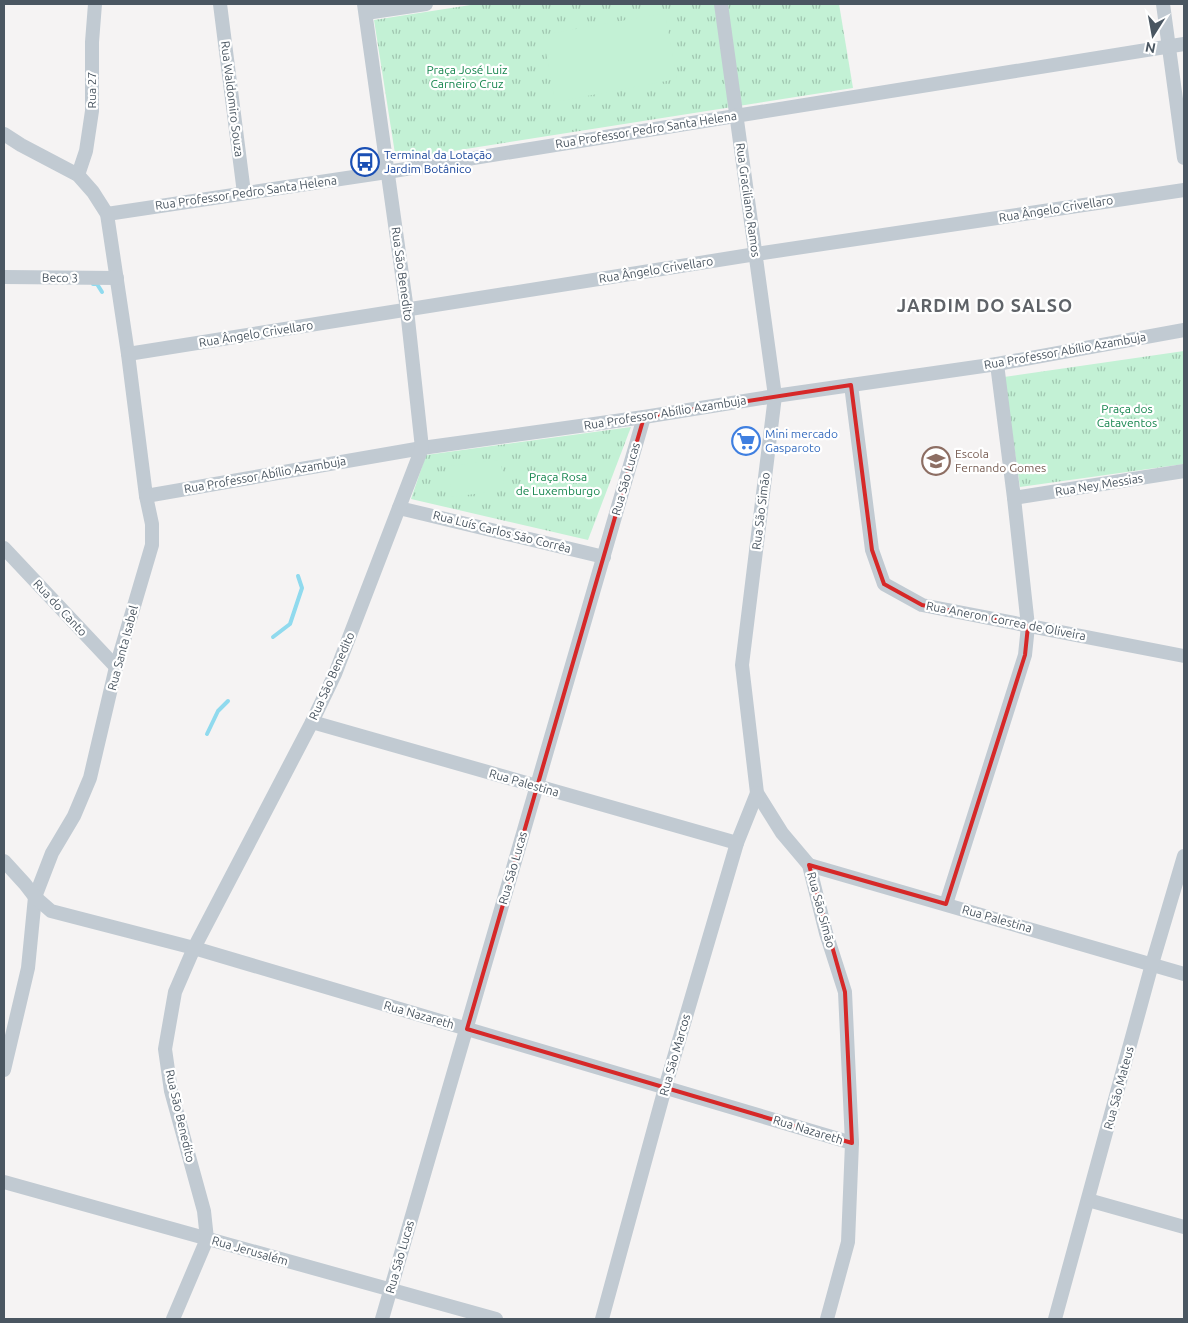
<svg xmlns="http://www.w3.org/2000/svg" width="1188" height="1323" viewBox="0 0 1188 1323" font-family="Ubuntu,sans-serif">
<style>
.grass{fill:url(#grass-tufts)}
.pitch{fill:#c3f1d5}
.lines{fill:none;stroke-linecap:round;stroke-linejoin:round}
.stream{stroke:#90daee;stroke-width:4}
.minor{stroke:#c1cad2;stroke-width:14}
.marked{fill:none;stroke:#d62828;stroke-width:4;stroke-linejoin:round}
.labels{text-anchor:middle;stroke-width:4.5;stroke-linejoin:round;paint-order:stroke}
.park-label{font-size:12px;fill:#17864f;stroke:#fff}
.street-label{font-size:12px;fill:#4a5661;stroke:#fff}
.transit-label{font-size:12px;fill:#164399;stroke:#fff;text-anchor:start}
.shop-label{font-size:12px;fill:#366cbe;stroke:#fff;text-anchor:start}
.education-label{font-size:12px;fill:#785e54;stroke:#fff;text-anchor:start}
.district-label{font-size:18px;font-weight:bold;letter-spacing:1px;fill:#5f6368;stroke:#fff}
</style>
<defs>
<pattern id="grass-tufts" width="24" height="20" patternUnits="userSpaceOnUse" patternTransform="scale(1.25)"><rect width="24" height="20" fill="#c3f1d5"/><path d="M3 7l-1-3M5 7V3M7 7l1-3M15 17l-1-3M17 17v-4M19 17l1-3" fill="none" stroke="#a0c6b0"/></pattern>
</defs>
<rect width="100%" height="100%" fill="#f5f3f3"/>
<g class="grass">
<path d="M477,4H839L853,88L396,160L374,20Z"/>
<path d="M1184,351V464L1020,487L1004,377Z"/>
<path d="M631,427L588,540L411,499L426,455Z"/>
</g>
<g class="pitch">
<path d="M665,13L677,79L555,102L543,35Z"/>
<path d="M501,460L504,490L452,497L448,466Z"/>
</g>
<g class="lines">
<g class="stream">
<path d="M93,284H97L102,292"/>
<path d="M273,637L290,624L302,588L298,576"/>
<path d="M207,734L218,711L228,701"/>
</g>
<g class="minor">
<path d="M220,4L244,193"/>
<path d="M721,4L775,396L742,665L757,793L782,833L809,865L826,933L845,992L852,1143L848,1242L827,1319"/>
<path d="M1163,4L1184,158"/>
<path d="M366,13L426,4"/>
<path d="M4,134L21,145L78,175L93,192L107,214L128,354L146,496L152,524V545L116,667L90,778L74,816L52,853L35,897L28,968L4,1070"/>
<path d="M78,175L86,151L92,111V42L95,4"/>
<path d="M107,214L387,172L1184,44"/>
<path d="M4,277L117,278"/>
<path d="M128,354L756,254L1184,190"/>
<path d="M851,385L872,550L884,584L922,605L1184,656"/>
<path d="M146,496L422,448L644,417L775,396L997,364L1184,330"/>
<path d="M1014,498L1184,471"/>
<path d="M399,508L604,557"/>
<path d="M4,548L116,667"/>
<path d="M312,722L737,843"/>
<path d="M4,861L25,884L35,897L51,911L194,948L852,1143"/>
<path d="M809,865L1184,974"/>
<path d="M946,904L1025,655L1028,626L1014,498L997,364"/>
<path d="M4,1182L496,1319"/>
<path d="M1088,1200L1184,1227"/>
<path d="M173,1319L207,1239L204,1211L171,1091L165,1049L175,992L194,948L312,722L335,674L422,448L407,310L364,4"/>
<path d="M382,1319L644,417"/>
<path d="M602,1319L665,1088L737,843L757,793"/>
<path d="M1055,1319L1152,964L1184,856"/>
</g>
</g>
<path class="marked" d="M851,385L872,550L884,584L922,605L1028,626L1025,655L946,904L809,865L845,992L852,1143L467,1029L644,417Z"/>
<defs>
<symbol id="bus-ring" viewBox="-11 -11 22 22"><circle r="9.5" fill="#fff" stroke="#1a4fb4" stroke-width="1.5"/><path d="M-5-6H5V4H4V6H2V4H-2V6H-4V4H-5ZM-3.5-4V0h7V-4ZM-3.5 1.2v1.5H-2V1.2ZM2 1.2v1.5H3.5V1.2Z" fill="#1a4fb4"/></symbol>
<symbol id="supermarket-ring" viewBox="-11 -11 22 22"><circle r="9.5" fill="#fff" stroke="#3f7fe0" stroke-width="1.5"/><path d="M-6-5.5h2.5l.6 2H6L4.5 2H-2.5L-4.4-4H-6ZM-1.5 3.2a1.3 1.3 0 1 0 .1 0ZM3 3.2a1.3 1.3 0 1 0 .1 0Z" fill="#3f7fe0"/></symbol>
<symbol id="school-ring" viewBox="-11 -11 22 22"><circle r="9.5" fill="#fff" stroke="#8d6e63" stroke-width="1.5"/><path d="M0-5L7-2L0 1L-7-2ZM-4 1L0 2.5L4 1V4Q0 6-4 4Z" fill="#8d6e63"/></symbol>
</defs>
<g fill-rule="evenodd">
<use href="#bus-ring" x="349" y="146" width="32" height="32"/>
<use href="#supermarket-ring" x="730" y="425" width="32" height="32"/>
<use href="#school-ring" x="920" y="445" width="32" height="32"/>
</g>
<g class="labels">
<g class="park-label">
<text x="467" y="74">Praça José Luiz<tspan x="467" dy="14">Carneiro Cruz</tspan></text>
<text x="1127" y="413">Praça dos<tspan x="1127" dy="14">Cataventos</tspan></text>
<text x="558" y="481">Praça Rosa<tspan x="558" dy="14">de Luxemburgo</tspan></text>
</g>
<g class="street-label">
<text transform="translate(92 90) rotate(-90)" y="4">Rua 27</text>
<text transform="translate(232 99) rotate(83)" y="4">Rua Waldomiro Souza</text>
<text transform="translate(646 130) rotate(-9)" y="4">Rua Professor Pedro Santa Helena</text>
<text transform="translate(246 193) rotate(-8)" y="4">Rua Professor Pedro Santa Helena</text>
<text transform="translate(748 200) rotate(82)" y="4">Rua Graciliano Ramos</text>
<text transform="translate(1056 209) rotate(-9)" y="4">Rua Ângelo Crivellaro</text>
<text transform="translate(656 270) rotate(-9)" y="4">Rua Ângelo Crivellaro</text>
<text transform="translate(402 274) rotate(82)" y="4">Rua São Benedito</text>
<text transform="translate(60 278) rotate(1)" y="4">Beco 3</text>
<text transform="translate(256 334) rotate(-9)" y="4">Rua Ângelo Crivellaro</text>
<text transform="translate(1065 351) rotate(-10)" y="4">Rua Professor Abílio Azambuja</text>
<text transform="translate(665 413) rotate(-9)" y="4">Rua Professor Abílio Azambuja</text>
<text transform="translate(265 475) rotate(-10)" y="4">Rua Professor Abílio Azambuja</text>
<text transform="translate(626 479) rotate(-74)" y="4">Rua São Lucas</text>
<text transform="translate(1099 485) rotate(-9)" y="4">Rua Ney Messias</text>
<text transform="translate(761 511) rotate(-83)" y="4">Rua São Simão</text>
<text transform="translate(502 532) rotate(14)" y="4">Rua Luís Carlos São Corrêa</text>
<text transform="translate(60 608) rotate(47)" y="4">Rua do Canto</text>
<text transform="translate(1006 621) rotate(11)" y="4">Rua Aneron Correa de Oliveira</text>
<text transform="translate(123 648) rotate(-75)" y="4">Rua Santa Isabel</text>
<text transform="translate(332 676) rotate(-66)" y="4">Rua São Benedito</text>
<text transform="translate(524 783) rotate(16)" y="4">Rua Palestina</text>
<text transform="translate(513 868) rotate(-74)" y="4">Rua São Lucas</text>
<text transform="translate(821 910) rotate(75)" y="4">Rua São Simão</text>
<text transform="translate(997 919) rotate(16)" y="4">Rua Palestina</text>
<text transform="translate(419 1015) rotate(16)" y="4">Rua Nazareth</text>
<text transform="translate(675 1055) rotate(-74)" y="4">Rua São Marcos</text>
<text transform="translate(1119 1088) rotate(-75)" y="4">Rua São Mateus</text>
<text transform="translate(180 1116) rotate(77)" y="4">Rua São Benedito</text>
<text transform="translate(808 1130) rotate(17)" y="4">Rua Nazareth</text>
<text transform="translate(250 1251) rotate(16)" y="4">Rua Jerusalém</text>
<text transform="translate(400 1257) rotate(-74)" y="4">Rua São Lucas</text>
</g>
<g class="transit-label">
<text x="384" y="159">Terminal da Lotação<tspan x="384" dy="14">Jardim Botânico</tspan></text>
</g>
<g class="shop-label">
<text x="765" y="438">Mini mercado<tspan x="765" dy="14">Gasparoto</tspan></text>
</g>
<g class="education-label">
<text x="955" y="458">Escola<tspan x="955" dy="14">Fernando Gomes</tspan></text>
</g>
<g class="district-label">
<text x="985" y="312">JARDIM DO SALSO</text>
</g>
</g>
<rect width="1188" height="1323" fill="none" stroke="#4a5661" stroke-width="10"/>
<g transform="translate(1153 35) rotate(191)" stroke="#ffffff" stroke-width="4" paint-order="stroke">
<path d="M0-4L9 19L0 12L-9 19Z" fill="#4a5661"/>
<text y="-8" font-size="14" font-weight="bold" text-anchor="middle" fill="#4a5661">N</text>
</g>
</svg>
